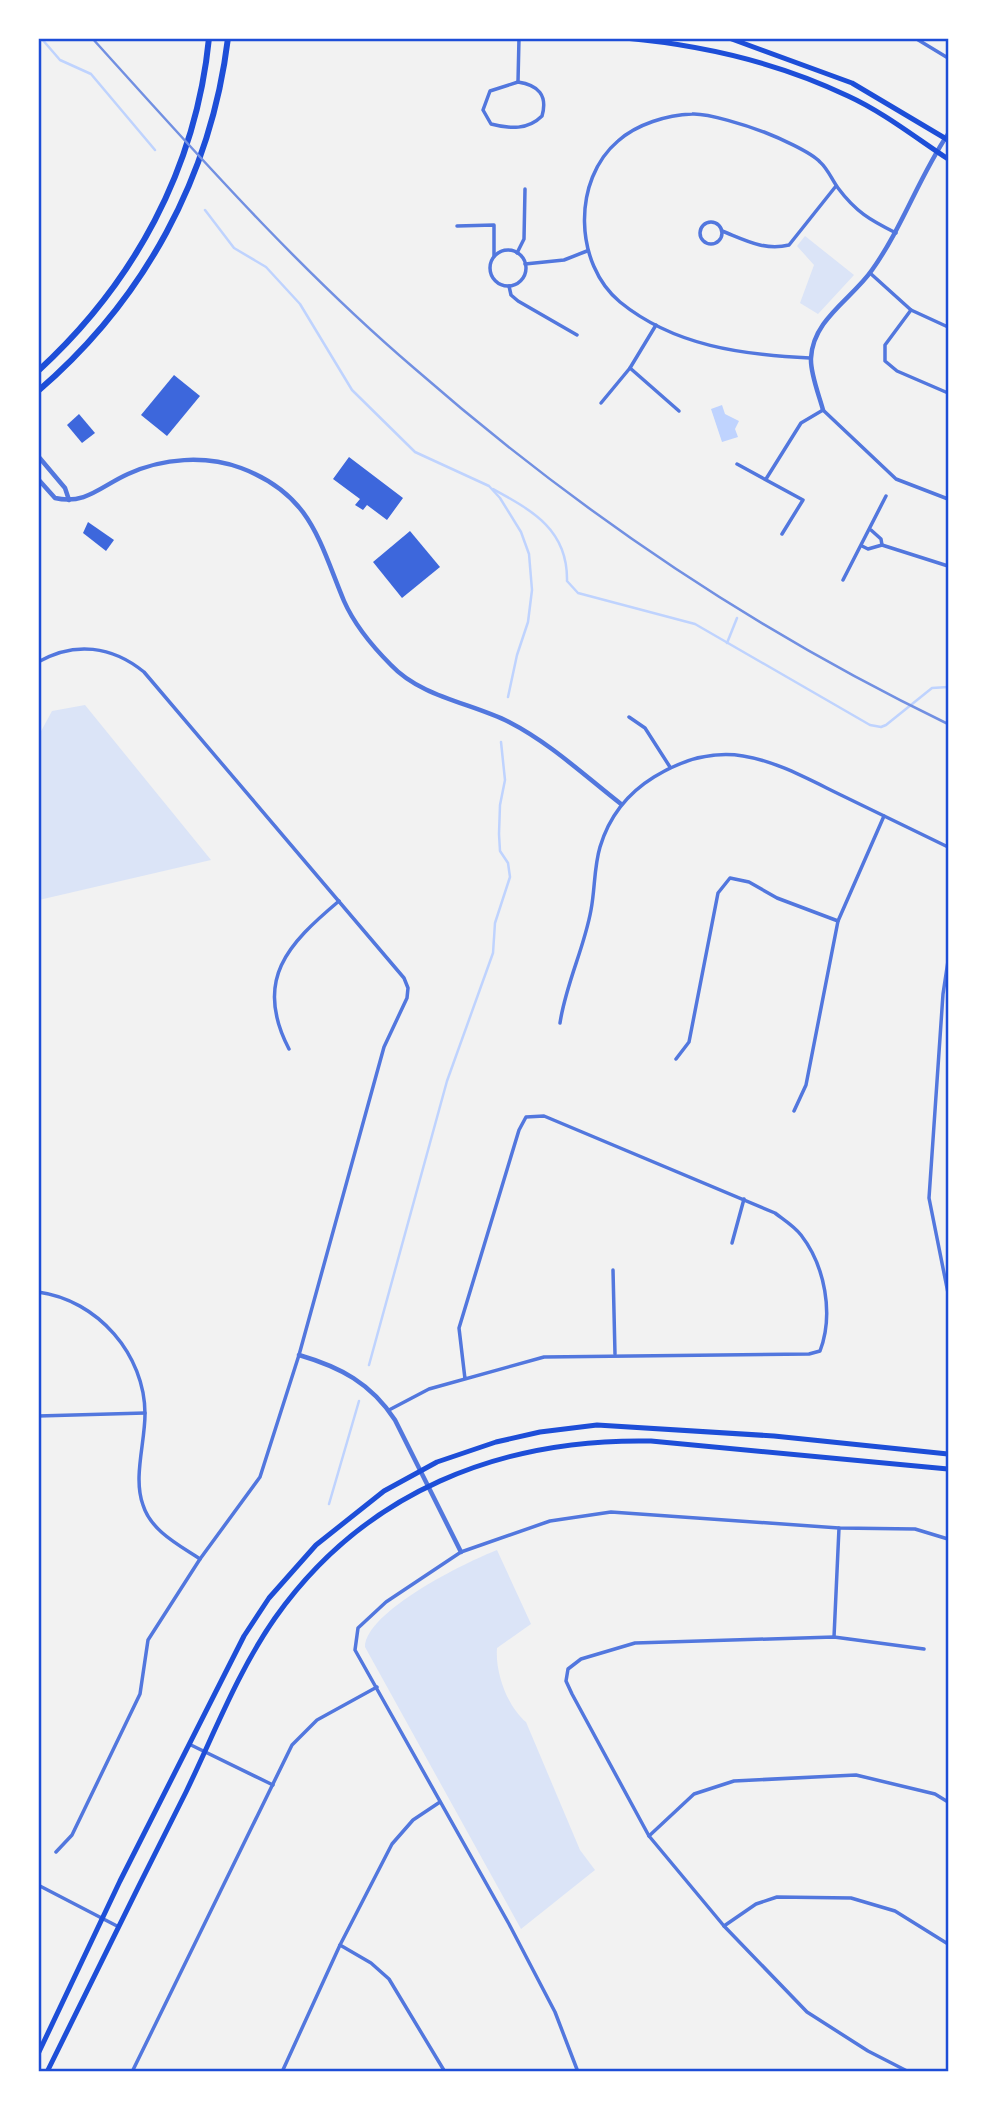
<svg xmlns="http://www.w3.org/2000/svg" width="987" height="2110" viewBox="0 0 987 2110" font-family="'Varela Round',sans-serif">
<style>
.green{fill:#dbe4f7}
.water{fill:#bfd3fe}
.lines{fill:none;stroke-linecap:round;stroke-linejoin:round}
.stream{stroke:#bfd3fe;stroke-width:2.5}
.building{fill:#3d67dc}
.minor{stroke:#5277de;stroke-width:3.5}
.tertiary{stroke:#5277de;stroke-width:4.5}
.secondary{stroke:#1d4ed8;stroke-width:5}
.primary{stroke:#1d4ed8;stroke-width:6}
.rail{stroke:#7290e2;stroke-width:2.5}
.neatline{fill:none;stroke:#1d4ed8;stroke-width:2.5}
</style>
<rect width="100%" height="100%" fill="#f2f2f2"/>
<g class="green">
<path d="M805,236L854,275L818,314L800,303L814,265L797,246Z"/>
<path d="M85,705L211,860L39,900V735L52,711Z"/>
<path d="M497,1550L531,1624L497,1648C495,1672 507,1706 526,1722L580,1850L595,1870L521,1929L365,1647C366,1611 466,1562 497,1550Z"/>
</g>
<path class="water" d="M722,405L725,414L739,421L735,429L738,437L722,442L711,409Z"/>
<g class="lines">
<g class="stream">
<path d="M41,38L60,60L91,74L155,150"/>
<path d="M205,210L234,248L266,267L300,304L352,390L415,452L489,486L500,498L521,532L529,554L532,590L528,622L517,655L508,697"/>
<path d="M493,489C533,511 568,530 567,581L578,593L695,624L870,725L881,727L886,725L932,688L948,687"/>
<path d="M727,643L737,618"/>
<path d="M369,1365L447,1081L493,953L495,923L510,877L508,863L500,851L499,834L500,805L505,780L501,742"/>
<path d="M329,1504L359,1401"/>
</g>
</g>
<g class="building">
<path d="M174,375L200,396L167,436L141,415Z"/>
<path d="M79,414L95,433L82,443L67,425Z"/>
<path d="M349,457L403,498L387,520L367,505L363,510L355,505L360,499L333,479Z"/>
<path d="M88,522L114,540L106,551L83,533Z"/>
<path d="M410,531L440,567L402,598L373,562Z"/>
</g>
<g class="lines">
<g class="minor">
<path d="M915,38L948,58"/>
<path d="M518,82C538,85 548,95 542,116C528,130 510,129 491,124L483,110L490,91Z"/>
<path d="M518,82L519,38"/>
<circle cx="711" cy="233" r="11"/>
<path d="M457,226L494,225V256"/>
<path d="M722,231C745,240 764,251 789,245L836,186"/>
<circle cx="508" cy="268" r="18"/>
<path d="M517,253L524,239L525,189"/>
<path d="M525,264L564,260L587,251"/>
<path d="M870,273L911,310L948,327"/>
<path d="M509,286L511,295L518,301L577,335"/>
<path d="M911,310L885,345V361L897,371L948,393"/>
<path d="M810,358C743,355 674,346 620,302C574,264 572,180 618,141C637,124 667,115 692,114C708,113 748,126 764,132C777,137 811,152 820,162C828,169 832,180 838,188C856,212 870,220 896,233"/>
<path d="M630,368L679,411"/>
<path d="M601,403L630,368L656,325"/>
<path d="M737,464L803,500L782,534"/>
<path d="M766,479L801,423L823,410L896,479L948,499"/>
<path d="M871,530L881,539L882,545"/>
<path d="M862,546L868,549L882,545L948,566"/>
<path d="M843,580L886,496"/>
<path d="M38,662C75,641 112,646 144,672L404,978L408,988L407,998L384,1047L299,1355L260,1477L200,1559L148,1640L140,1694L72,1835L56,1852"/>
<path d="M629,717L645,728L670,767"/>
<path d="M948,961L943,994L929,1198L948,1293"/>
<path d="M560,1023C566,983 584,949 591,910C595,889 594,867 600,847C609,817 628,793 654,777C727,732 775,763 843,796C878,813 913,830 948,847"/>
<path d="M289,1049C253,980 288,944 339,901"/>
<path d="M676,1059L689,1042L718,893L730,878L749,882L777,898L838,921"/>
<path d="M794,1111L806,1085L838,921L884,816"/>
<path d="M732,1243L744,1199"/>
<path d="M613,1270L615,1354"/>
<path d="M38,1292C98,1300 145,1355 145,1414C145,1443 133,1478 143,1505C151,1531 179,1545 200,1559"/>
<path d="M389,1410L429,1389L544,1357L809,1354L820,1351C834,1314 825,1266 801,1235C794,1226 784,1220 775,1213L544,1116L526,1117L519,1130L459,1328L465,1379"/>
<path d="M38,1416L145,1413"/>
<path d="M834,1637L839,1528"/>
<path d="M191,1745L273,1785"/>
<path d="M649,1836L694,1794L734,1781L856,1775L935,1794L948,1802"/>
<path d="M38,1885L117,1926"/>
<path d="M724,1926L756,1904L777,1897L851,1898L895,1911L948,1944"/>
<path d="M340,1945L371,1963L389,1979L445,2072"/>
<path d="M132,2072L292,1745L317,1720L377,1687"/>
<path d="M282,2072L340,1945L392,1844L413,1820L440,1802"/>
<path d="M578,2072L555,2012L509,1924L355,1650L358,1628L386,1602L461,1552L550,1521L611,1512L839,1528L915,1529L948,1539"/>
<path d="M909,2072L868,2051L807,2012L724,1926L649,1836L572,1694L566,1681L568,1669L581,1659L635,1643L834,1637L924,1649"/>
</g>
<g class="tertiary">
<path d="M823,410C819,395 810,373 811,358C813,319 852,299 872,270C902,228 919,177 948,134"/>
<path d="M38,456L65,488L69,500"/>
<path d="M38,479L55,498C86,505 101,486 128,474C163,458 205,455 241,468C311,494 319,541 344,601C355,626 372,646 391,665C421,697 471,703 509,722C550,743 585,776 621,804"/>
<path d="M299,1355C340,1367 371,1383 395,1420L461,1552"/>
</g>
<g class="secondary">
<path d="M625,38C702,45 777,62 848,96C883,112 916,138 948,159"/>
<path d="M729,38L852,83L948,140"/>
<path d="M38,2054L120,1881L244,1636L269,1598L316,1545L384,1491L437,1462L496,1442L540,1432L597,1425L774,1436L948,1454"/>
<path d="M47,2072C93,1978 139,1885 186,1792C214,1734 238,1671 275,1618C364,1492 500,1438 651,1441L948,1469"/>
</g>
<g class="primary">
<path d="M38,371C134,283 196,169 209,38"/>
<path d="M38,391C144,300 211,177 228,38"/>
</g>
<path class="rail" d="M92,38C195,152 297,268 414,368C575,509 755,631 948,724"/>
</g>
<rect width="987" height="2110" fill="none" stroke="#ffffff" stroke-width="80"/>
<rect x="40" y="40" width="907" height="2030" class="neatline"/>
</svg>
